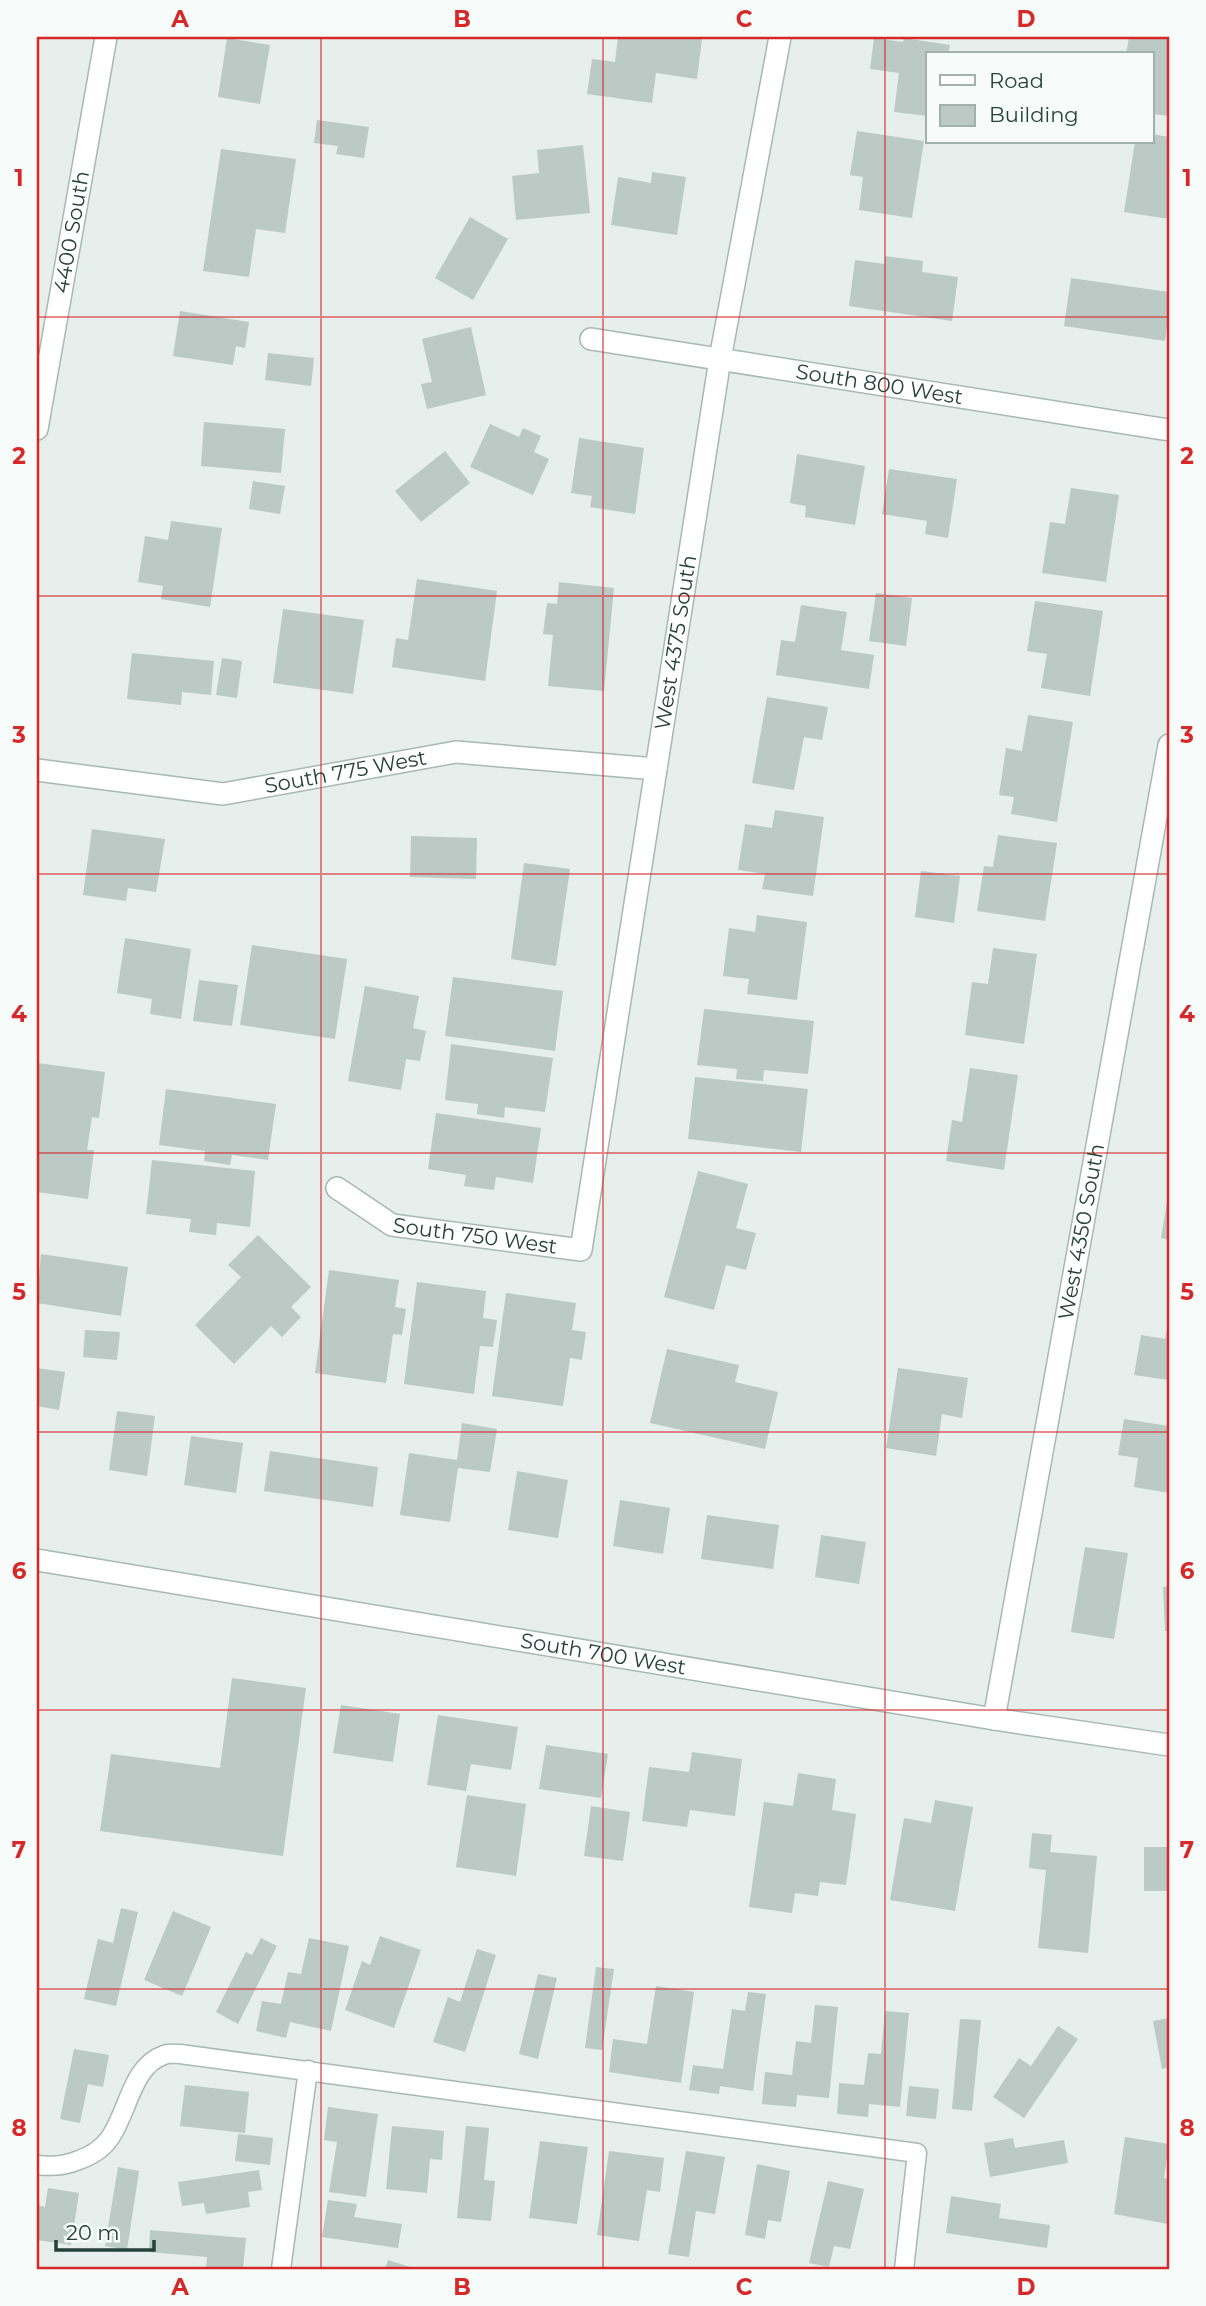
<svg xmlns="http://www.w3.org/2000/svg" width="1206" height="2306" viewBox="0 0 1206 2306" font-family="Montserrat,sans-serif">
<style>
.building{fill:#bbcac4}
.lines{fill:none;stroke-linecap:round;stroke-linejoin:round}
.service-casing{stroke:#a8b8b2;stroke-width:21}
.minor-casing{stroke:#a8b8b2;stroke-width:24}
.tertiary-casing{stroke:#a8b8b2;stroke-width:24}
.service{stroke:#fff;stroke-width:18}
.minor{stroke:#fff;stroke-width:21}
.tertiary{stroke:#fff;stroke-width:21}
.grid{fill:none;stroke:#d62828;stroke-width:2;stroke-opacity:0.55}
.labels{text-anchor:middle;stroke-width:5;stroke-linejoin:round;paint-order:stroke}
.street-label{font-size:21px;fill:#24423a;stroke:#f7fbf9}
.neatline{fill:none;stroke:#d62828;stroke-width:2.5}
.grid-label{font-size:23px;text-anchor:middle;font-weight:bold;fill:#d62828}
</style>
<rect width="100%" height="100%" fill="#e6efeb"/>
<g class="building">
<path d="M618,37H684L702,39L697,79L656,73L652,103L587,94L592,59L615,62Z"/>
<path d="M1129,37H1169V116L1152,114V54H1126Z"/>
<path d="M227,38L270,45L260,104L218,97Z"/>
<path d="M874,38L903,42L904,38L950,45L948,54H928V116L894,112L899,73L870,69Z"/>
<path d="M317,120L369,127L364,158L336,154L338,146L314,143Z"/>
<path d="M857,131L924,141L912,218L859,210L863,177L850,175Z"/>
<path d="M1152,134L1169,137V219L1124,212L1135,142H1152Z"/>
<path d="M583,145L590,213L516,220L512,176L539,173L537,150Z"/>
<path d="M221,149L296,159L285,233L256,229L249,277L203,271Z"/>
<path d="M652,172L686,177L677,235L611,225L618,177L651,183Z"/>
<path d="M470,217L508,239L473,300L435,278Z"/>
<path d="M885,256L923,261L922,272L958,277L952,321L849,306L855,260L884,264Z"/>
<path d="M1071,278L1169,292V312L1165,341L1064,326Z"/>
<path d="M180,311L249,322L245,348L236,346L233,365L173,356Z"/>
<path d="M471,327L486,395L427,409L421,384L432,382L422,339Z"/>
<path d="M268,353L314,358L311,386L265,380Z"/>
<path d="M204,422L285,429L281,473L201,466Z"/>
<path d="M490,424L519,437L523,428L541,436L534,452L549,459L533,495L470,467Z"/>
<path d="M579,438L644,448L635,514L590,507L592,496L571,493Z"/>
<path d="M445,451L470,483L421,522L395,491Z"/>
<path d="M797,454L865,466L855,525L805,517L806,506L790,503Z"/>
<path d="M889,469L957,479L948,538L925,534L927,521L882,514Z"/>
<path d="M253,481L285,486L280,514L249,509Z"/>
<path d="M1071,488L1119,495L1106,582L1042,573L1050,522L1065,524Z"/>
<path d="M171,521L222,528L210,607L161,599L163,586L138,582L145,536L168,540Z"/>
<path d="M417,579L497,591L485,681L392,667L396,638L408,640Z"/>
<path d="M559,582L614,588L604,691L548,686L553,635L543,634L547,603L557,604Z"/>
<path d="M876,593L912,598L906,646L869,641Z"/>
<path d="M1035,601L1103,611L1090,696L1041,688L1047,654L1027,651Z"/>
<path d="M801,605L847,612L841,650L874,655L869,689L776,675L781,640L795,642Z"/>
<path d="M283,609L364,620L353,694L273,683Z"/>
<path d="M132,653L214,661L211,695L182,692L181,705L127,699Z"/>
<path d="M222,658L242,661L237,698L216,695Z"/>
<path d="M767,697L828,707L822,740L804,737L794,790L752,783Z"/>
<path d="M1028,715L1073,722L1057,822L1011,814L1014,797L999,795L1006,748L1022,751Z"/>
<path d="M775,810L824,817L813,896L762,889L765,874L738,870L745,824L772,828Z"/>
<path d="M92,829L165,839L156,892L128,888L126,901L83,895Z"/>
<path d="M998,835L1057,843L1045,921L977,911L984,866L993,867Z"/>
<path d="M411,836L477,838L476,879L410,877Z"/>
<path d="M524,863L570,869L556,966L511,959Z"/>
<path d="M921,871L960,876L954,923L915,917Z"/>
<path d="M757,915L807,922L797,1000L747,994L749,979L723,976L729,928L755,932Z"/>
<path d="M125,938L191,949L181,1019L150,1014L152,999L117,993Z"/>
<path d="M252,945L347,959L335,1039L240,1025Z"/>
<path d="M993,948L1037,954L1024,1044L965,1035L972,982L988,984Z"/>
<path d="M453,977L563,991L555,1051L445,1036Z"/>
<path d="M199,980L238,985L232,1026L193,1021Z"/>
<path d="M365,986L419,996L413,1028L426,1031L420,1061L406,1059L401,1090L348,1081Z"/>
<path d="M704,1009L814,1021L808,1074L764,1070L763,1081L736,1079L737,1069L697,1065Z"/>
<path d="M451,1044L553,1058L545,1112L505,1107L504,1118L477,1114L478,1104L445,1100Z"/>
<path d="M37,1063L105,1072L99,1118L92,1117L87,1150H94L88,1199L37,1192Z"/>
<path d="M970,1068L1018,1075L1004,1170L946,1161L952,1120L962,1122Z"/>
<path d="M695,1077L808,1089L801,1152L688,1139Z"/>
<path d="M166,1089L276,1104L268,1160L232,1155L230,1165L204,1161L205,1151L159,1145Z"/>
<path d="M436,1113L541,1128L533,1183L496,1177L494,1190L464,1186L466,1175L428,1169Z"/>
<path d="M152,1160L255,1171L250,1227L217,1223L216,1235L189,1232L191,1219L146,1214Z"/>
<path d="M698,1171L748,1184L736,1228L756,1233L746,1270L726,1265L714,1310L664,1297Z"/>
<path d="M1168,1196H1169V1240L1161,1238Z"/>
<path d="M258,1235L311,1287L291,1307L301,1317L282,1337L271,1326L234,1364L195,1325L241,1277L228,1265Z"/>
<path d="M41,1254L128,1267L121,1316L37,1303Z"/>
<path d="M329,1270L399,1280L395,1307L406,1309L402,1335L393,1334L386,1383L315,1373Z"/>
<path d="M417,1282L486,1291L483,1318L497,1320L493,1347L480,1346L474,1394L404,1384Z"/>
<path d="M506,1293L576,1303L572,1330L586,1332L582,1360L570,1358L563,1406L492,1396Z"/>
<path d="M1168,1324L1169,1380L1134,1375L1141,1335L1165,1339Z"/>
<path d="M85,1330L120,1332L117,1360L83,1357Z"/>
<path d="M667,1349L739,1365L735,1382L778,1392L765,1449L650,1423Z"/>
<path d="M37,1368L65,1372L59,1410L37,1406Z"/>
<path d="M898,1368L968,1378L962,1418L942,1414L936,1456L886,1448Z"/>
<path d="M117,1411L155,1416L147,1476L109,1470Z"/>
<path d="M1124,1419L1169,1426V1493L1134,1487L1138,1458L1118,1455Z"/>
<path d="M462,1423L497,1429L490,1472L458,1468L450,1522L400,1515L409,1453L457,1460Z"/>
<path d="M191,1436L243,1443L236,1493L184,1485Z"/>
<path d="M270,1451L378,1467L373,1507L264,1491Z"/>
<path d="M517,1471L568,1480L558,1538L508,1530Z"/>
<path d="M620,1500L670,1508L663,1554L613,1546Z"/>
<path d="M707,1515L779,1525L773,1569L701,1559Z"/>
<path d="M821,1535L866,1542L859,1584L815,1577Z"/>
<path d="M1085,1547L1128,1553L1114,1639L1071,1632Z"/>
<path d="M1169,1586V1631H1165L1163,1587Z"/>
<path d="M232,1678L306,1688L283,1856L100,1831L111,1754L220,1768Z"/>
<path d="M341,1705L400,1714L393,1762L333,1753Z"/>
<path d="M438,1715L518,1727L511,1770L471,1764L466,1791L427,1785Z"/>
<path d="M546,1745L608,1754L601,1798L539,1789Z"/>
<path d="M692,1752L742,1759L735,1816L690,1810L687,1827L642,1821L649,1767L689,1772Z"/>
<path d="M798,1773L836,1779L832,1810L856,1814L846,1885L820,1882L818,1896L795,1893L792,1913L749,1907L764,1802L793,1806Z"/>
<path d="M467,1795L526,1804L516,1876L456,1867Z"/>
<path d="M935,1800L973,1807L955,1911L890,1900L904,1818L931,1823Z"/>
<path d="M591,1806L630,1812L623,1861L584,1856Z"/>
<path d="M1032,1833L1052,1835L1050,1852L1097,1856L1088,1953L1038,1948L1046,1870L1029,1868Z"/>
<rect x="1144" y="1847" width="25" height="44"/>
<path d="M121,1908L138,1912L116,2006L84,1999L98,1939L113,1943Z"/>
<path d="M173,1911L211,1927L182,1996L144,1980Z"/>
<path d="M380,1936L421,1950L394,2028L345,2010L362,1961L370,1965Z"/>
<path d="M261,1938L277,1946L238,2024L216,2012L246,1952L252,1955Z"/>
<path d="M309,1938L349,1946L331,2031L290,2022L286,2038L256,2031L262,2001L281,2004L288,1972L301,1974Z"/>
<path d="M477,1949L496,1955L465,2052L433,2042L448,1997L460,2002Z"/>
<path d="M596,1967L614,1969L602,2050L585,2048Z"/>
<path d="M538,1974L557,1978L538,2059L519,2054Z"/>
<path d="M656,1986L694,1992L681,2083L609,2072L613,2039L647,2044Z"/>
<path d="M748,1992L766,1994L753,2091L720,2086L719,2094L689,2090L693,2065L723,2069L732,2009L745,2011Z"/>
<path d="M815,2005L838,2007L829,2098L797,2095L796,2107L762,2104L765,2072L792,2075L796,2041L811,2043Z"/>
<path d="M885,2011L909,2013L900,2107L869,2104L868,2117L837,2114L839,2083L864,2085L868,2053L881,2054Z"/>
<path d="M1169,2018V2067L1162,2069L1153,2021Z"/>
<path d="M960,2019L981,2020L972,2111L952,2109Z"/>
<path d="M1058,2026L1078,2039L1024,2118L993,2097L1019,2058L1031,2066Z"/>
<path d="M74,2049L109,2055L103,2087L88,2084L80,2123L60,2119Z"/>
<path d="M185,2085L249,2092L245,2133L180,2126Z"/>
<path d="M909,2086L939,2089L936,2119L906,2116Z"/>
<path d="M328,2107L378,2114L366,2197L329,2192L337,2142L324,2140Z"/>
<path d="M392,2126L444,2131L442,2160L430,2159L427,2193L386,2189Z"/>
<path d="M466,2126L489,2128L484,2180L495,2181L491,2221L457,2218Z"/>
<path d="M238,2134L273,2138L270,2165L235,2161Z"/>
<path d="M1125,2137L1169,2144L1164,2178L1169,2179L1168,2224L1114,2214Z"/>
<path d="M1013,2138L1015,2148L1064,2140L1068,2163L990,2177L984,2143Z"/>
<path d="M540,2141L588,2147L577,2224L529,2218Z"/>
<path d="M609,2151L664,2158L660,2192L647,2190L639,2241L597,2235Z"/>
<path d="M686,2151L725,2157L715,2214L696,2211L689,2257L668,2254Z"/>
<path d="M757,2164L790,2171L781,2222L768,2220L765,2239L745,2235Z"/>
<path d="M118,2167L139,2171L127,2250L105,2246Z"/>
<path d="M259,2170L262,2190L248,2192L250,2207L206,2214L204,2203L182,2206L178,2182Z"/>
<path d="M828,2181L864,2189L850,2249L834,2246L829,2267L809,2263Z"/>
<path d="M48,2188L79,2193L71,2245L37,2240V2205L45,2207Z"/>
<path d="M951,2196L1001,2204L999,2218L1050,2225L1047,2248L946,2233Z"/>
<path d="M328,2200L357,2204L354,2217L402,2224L398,2248L322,2237Z"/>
<path d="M150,2230L246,2238L243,2269H206L207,2257L149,2252Z"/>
<path d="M388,2260L410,2267L409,2269H385Z"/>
</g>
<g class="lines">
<defs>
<g id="service">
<path d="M37,2165C52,2167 65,2166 79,2160C90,2156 102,2149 109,2139C128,2114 131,2066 164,2055C168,2053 175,2054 180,2054L917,2153L904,2269"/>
<path d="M281,2269L308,2070"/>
</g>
<g id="minor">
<path id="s1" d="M591,339L1169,430"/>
<path id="s2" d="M37,770L223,794L456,752L656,769"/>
<path id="s3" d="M337,1188L392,1225L581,1250L720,359L780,37"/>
<path id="s4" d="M994,1719L1169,745"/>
</g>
<g id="tertiary">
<path id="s5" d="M37,429L106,37"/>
<path id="s6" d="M37,1560L994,1719L1169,1745"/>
</g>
</defs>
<use href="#service" class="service-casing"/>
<use href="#minor" class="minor-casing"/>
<use href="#tertiary" class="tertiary-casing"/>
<use href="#service" class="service"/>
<use href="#minor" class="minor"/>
<use href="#tertiary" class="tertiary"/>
</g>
<path class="grid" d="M321,37V2269M603,37V2269M885,37V2269M37,317H1169M37,596H1169M37,874H1169M37,1153H1169M37,1432H1169M37,1710H1169M37,1989H1169"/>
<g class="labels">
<g class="street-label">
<text dy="7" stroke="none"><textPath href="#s5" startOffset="200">4400 South</textPath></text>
<text dy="7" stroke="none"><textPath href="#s1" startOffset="292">South 800 West</textPath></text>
<text dy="7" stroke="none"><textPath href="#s3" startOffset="872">West 4375 South</textPath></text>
<text dy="7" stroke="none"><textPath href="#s2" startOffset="312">South 775 West</textPath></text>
<text dy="7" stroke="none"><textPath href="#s4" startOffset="495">West 4350 South</textPath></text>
<text dy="7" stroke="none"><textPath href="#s3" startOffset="150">South 750 West</textPath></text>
<text dy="7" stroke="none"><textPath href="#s6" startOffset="574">South 700 West</textPath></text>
</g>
</g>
<rect width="1206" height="2306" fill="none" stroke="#f7fbf9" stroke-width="77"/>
<rect x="926" y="52" width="228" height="91" fill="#f7fbf9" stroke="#a3b1ad" stroke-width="2"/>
<rect x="940" y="75" width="35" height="10" fill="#ffffff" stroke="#a3b1ad" stroke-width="2"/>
<text x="989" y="88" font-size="21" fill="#24423a">Road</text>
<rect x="940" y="105" width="35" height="21" fill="#bbcac4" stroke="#a3b1ad" stroke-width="2"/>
<text x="989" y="122" font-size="21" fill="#24423a">Building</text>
<path d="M56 2240v10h98v-10" fill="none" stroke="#24423a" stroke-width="3.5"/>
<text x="66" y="2240" font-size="21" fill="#24423a" stroke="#f7fbf9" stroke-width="5" paint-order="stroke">20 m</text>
<rect x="38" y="38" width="1130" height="2230" class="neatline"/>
<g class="grid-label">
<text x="180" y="27">A</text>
<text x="462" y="27">B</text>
<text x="744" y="27">C</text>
<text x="1026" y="27">D</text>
<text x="19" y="186">1</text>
<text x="1187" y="186">1</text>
<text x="19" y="464">2</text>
<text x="1187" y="464">2</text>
<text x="19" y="743">3</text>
<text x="1187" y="743">3</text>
<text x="19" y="1022">4</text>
<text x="1187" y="1022">4</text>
<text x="19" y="1300">5</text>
<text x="1187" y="1300">5</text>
<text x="19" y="1579">6</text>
<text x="1187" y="1579">6</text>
<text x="19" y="1858">7</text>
<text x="1187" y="1858">7</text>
<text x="19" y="2136">8</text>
<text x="1187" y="2136">8</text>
<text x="180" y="2295">A</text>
<text x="462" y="2295">B</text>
<text x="744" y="2295">C</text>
<text x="1026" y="2295">D</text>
</g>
</svg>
